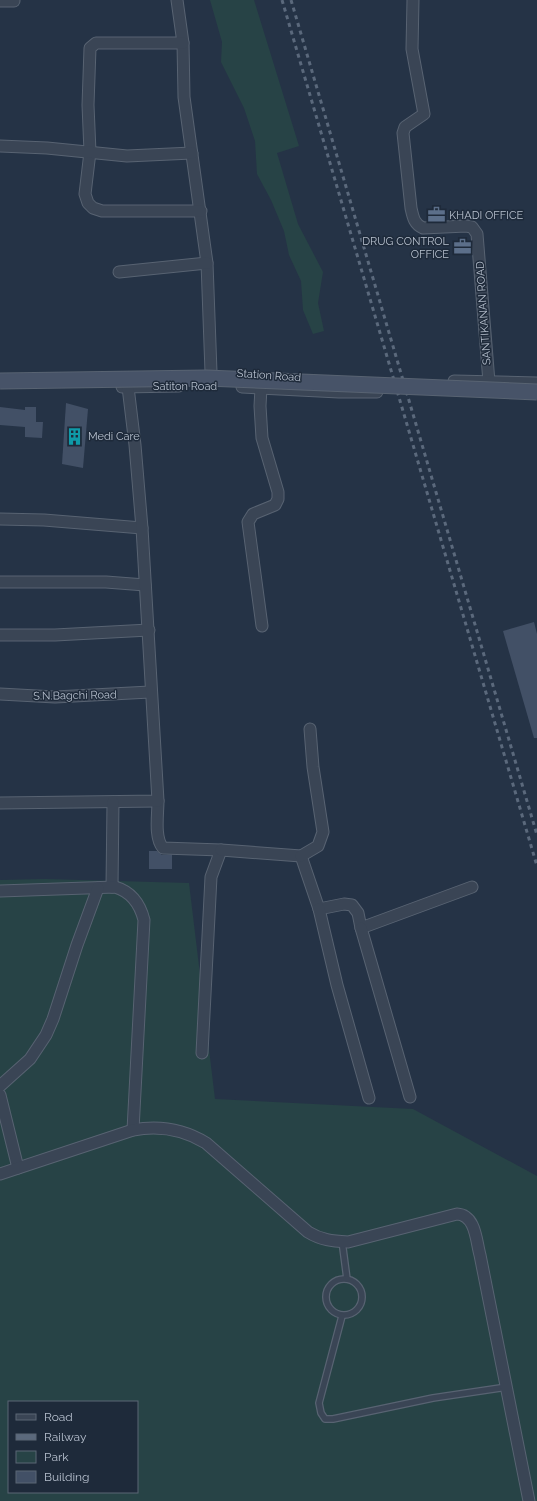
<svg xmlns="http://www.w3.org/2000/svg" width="537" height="1501" viewBox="0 0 537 1501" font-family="Raleway,sans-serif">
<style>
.green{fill:#274346;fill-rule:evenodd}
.building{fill:#425066}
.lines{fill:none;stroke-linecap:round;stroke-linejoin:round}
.lane-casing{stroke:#586372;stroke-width:8}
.street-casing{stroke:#586372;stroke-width:13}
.lane{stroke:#3a4555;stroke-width:5.5}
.street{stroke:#3a4555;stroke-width:11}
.rail{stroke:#5b697c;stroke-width:3;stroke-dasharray:4 4;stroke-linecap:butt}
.secondary-bridge-casing{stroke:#586372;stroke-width:17;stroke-linecap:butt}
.secondary-bridge{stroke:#475368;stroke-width:15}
.labels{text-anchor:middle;stroke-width:3;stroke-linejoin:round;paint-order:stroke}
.poi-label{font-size:11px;fill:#b7c0ce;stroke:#1e2a3a;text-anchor:start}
.street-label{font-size:11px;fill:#b7c0ce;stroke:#1e2a3a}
</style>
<rect width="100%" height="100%" fill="#253346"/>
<g class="green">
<path d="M210,0H254L299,146L277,153L298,224L323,272L318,303L324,331L313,334L303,310L301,281L289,255L284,231L271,200L257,174L255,141L244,108L221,62L222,42Z"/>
<path d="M45,879L189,883L215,1099L413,1109L537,1176V1501H0V880ZM9,1402H137V1492H9Z"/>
</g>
<g class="building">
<path d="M66,403L88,409L83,468L62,464Z"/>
<path d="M0,407L25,410V407H36V422H43L42,438L25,437V427L0,425Z"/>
<path d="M534,622L537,634V738H534L503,631Z"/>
<path d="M149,851H157L162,855H172V869H149Z"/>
</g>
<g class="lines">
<defs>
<g id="lane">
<path d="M342,1241L347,1279"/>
<circle cx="344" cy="1297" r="18"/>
<path d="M342,1316L319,1403L321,1413L325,1419H333L433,1398L507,1387"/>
</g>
<g id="street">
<path d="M177,0L183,43L184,97L207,263L211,372"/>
<path d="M413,0L412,49L424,114L405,127L403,133L411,208C413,217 414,224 423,228L466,226L472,227L477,234L489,382"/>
<path d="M0,1H14"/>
<path d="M183,43H96L90,48L88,105L90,152L85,194L88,203L93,208L102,211H201"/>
<path d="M0,146L47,148L127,156L192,153"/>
<path d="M119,272L207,263"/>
<path d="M454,381L537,383"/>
<path d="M122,387L179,386"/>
<path d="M242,387L339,392H377"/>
<path d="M261,388L260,406L262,438L278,492V499L275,505L253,514L248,522L262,626"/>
<path d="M0,519L44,520L142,528"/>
<path d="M0,582H106L145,585"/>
<path d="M0,635H55L149,630"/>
<path d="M0,694L55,697L150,692"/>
<path d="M158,801C158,814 154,838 163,848L221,850L211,877L202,1053"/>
<path d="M0,803L158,801L142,528L135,445L128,387"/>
<path d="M221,850L301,856L319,909L344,904L352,905L358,913L361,928L472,887"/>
<path d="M301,856L318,846L323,832L313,767L310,729"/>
<path d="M112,887L113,802"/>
<path d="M0,891L115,887C132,892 140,904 144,920L133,1130"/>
<path d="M319,909L337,985L369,1098"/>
<path d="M361,928L410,1097"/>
<path d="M0,1086L30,1059L46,1035L53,1019L77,945L98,888"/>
<path d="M0,1095L18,1168"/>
<path d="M0,1174L133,1130C160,1125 183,1129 206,1143L308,1232C321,1240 332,1241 348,1242L457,1214C476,1215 476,1241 480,1255L529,1501"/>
</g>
</defs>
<use href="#lane" class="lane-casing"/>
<use href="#street" class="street-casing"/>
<use href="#lane" class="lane"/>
<use href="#street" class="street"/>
<g class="rail">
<path d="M282,0L537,866"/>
<path d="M291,0L537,835"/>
</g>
<defs>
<path id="secondary-bridge" d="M0,381L206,378L537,392"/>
</defs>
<use href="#secondary-bridge" class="secondary-bridge-casing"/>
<use href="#secondary-bridge" class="secondary-bridge"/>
</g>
<defs>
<symbol id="office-bare" viewBox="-9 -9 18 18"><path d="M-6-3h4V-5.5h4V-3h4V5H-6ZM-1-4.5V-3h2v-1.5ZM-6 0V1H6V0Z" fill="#5c6f8a" stroke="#1e2a3a" stroke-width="2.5" paint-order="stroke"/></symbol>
<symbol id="building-bare" viewBox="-9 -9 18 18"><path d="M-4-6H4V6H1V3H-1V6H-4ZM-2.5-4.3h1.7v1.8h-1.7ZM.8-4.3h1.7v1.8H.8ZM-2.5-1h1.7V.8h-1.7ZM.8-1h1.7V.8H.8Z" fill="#0f9aa8" stroke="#1e2a3a" stroke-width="2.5" paint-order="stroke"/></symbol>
</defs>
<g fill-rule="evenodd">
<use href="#office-bare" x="424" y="202" width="25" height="25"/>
<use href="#office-bare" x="450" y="234" width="25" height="25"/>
<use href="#building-bare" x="62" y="424" width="25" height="25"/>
</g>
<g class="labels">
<g class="poi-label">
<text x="449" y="219">KHADI OFFICE</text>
<text x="449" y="245" text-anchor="end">DRUG CONTROL<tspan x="449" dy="13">OFFICE</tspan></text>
<text x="88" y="440">Medi Care</text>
</g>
<g class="street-label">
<text transform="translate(483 313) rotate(-94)" y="4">SANTIKANAN ROAD</text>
<text transform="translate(269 375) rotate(4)" y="4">Station Road</text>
<text x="185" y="390">Satiton Road</text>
<text transform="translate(75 695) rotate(-1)" y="4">S.N.Bagchi Road</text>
</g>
</g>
<rect x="8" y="1401" width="130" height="92" fill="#1e2a3a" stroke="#5b6675"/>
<rect x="16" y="1414" width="20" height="6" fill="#3a4555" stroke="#5b6675"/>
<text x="44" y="1421" font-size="12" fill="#b7c0ce">Road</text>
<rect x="16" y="1434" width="20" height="6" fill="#5b697c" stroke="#5b6675"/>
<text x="44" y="1441" font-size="12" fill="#b7c0ce">Railway</text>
<rect x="16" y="1451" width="20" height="12" fill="#274346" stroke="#5b6675"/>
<text x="44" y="1461" font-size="12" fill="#b7c0ce">Park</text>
<rect x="16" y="1471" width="20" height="12" fill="#425066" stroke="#5b6675"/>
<text x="44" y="1481" font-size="12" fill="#b7c0ce">Building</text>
</svg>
